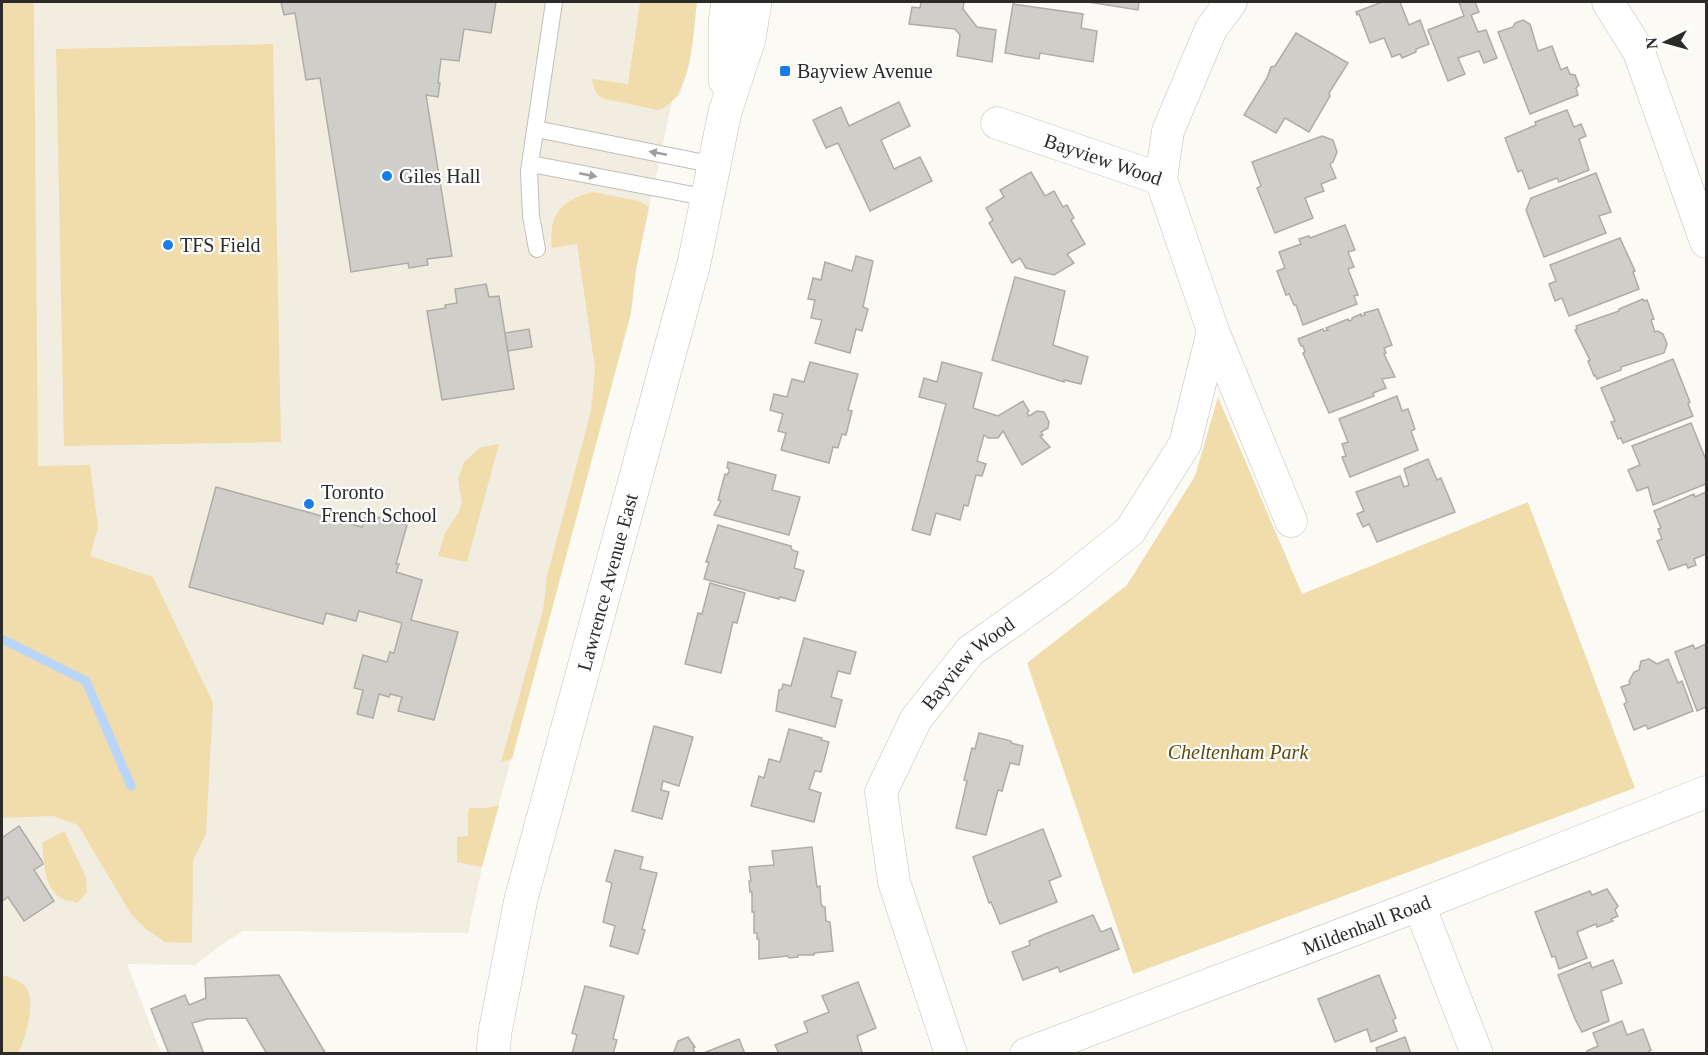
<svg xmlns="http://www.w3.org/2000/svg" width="1708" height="1055" viewBox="0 0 1708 1055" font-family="Georgia,serif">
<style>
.built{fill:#f2ede1}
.green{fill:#f1ddac}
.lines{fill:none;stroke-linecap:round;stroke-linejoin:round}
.stream{stroke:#b8d6fb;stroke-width:9}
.building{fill:#d0cec9;stroke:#adaca7;stroke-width:1.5}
.lane-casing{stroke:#c1bfba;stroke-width:18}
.street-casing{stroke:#c1bfba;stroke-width:33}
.secondary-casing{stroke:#c1bfba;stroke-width:34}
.lane{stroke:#fff;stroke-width:16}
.street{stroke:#fff;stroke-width:32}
.secondary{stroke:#fff;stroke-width:33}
.oneway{fill:#a0a09f}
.poi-dot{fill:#187ee7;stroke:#fff;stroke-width:2}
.labels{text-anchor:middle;stroke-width:4.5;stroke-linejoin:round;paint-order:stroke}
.poi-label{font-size:20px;fill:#2c2b29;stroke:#fff;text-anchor:start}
.street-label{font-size:20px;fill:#2c2b29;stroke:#fff}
.park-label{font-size:20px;font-style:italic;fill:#5e490b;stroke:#fff}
</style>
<rect width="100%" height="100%" fill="#fcfaf5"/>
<path class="built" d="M34,2H697L689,64L682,88L679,96L672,101L636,270L631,313L482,867L468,933L243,931L221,945L195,965L127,964L161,1053L2,1054V575L38,541Z"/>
<g class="green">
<path d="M2,2H34L38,466L90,465L98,527L90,556L153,577L213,703L206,834L193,860L192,943L165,942L146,929L131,914L78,825L53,816L2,818Z"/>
<path d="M640,2H697C693,31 693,100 658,110L605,99C595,95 594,89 592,79L628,84Z"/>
<path d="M273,44L281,442L64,446L56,49Z"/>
<path d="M593,192L639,201L649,207L636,270L631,313L512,759L501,762L543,610L547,576L591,411L595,368L577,244L552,248C548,215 561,200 593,192Z"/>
<path d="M1218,397L1302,594L1528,502L1635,788L1133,974L1027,663L1127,585L1195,476Z"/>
<path d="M499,444L467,562L438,556L445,533L458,513L462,503L458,479L464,462L481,447Z"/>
<path d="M499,805L482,867L457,862V837L468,836V811L470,808H487Z"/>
<path d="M64,831L86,877L87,892L77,903C73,901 67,901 63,899C44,891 44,860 42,843Z"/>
<path d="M2,975C10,977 22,981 27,989C36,1002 25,1040 18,1053H2Z"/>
</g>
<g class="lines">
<path class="stream" d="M2,639L86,681L131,786"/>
</g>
<g class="building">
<path d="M281,2H496L491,33L464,29L459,61L441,59L438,83H440L438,97L426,95L452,256L427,259L428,265L409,268L408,263L351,272L320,78L306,80L295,13L284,15Z"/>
<path d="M921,2H964L963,9L977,27L996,30L992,62L957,56L960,35L955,29L909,24L912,7L920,8Z"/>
<path d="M1088,2H1139L1138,10Z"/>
<path d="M1382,2H1400L1409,25L1420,20L1429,44L1416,49V52L1402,58L1400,54L1392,57L1384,38L1370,43L1359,14L1357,15L1356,12Z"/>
<path d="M1459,2H1475L1479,12L1471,15L1478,32L1486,30L1497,58L1484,63L1479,51L1458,58L1465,74L1448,81L1428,30L1464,16Z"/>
<path d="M1013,4L1083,14L1081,28L1097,31L1093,62L1040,53L1039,59L1005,53Z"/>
<path d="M1523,20L1530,24L1538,51L1552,46L1561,70L1567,67L1570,74L1575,75L1579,85L1576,88L1578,95L1530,114L1498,32L1513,27L1515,23Z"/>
<path d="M1296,33L1348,63L1329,93L1330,96L1309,132L1285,118L1276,133L1244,115L1267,78L1271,67L1275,66Z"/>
<path d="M899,102L910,126L881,140L894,169L920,157L932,181L870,211L838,143L826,148L813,120L841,107L849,126Z"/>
<path d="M1567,110L1574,127L1581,124L1586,136L1579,139L1589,170L1559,182L1557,178L1529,189L1522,170L1518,172L1505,138L1536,125L1535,122Z"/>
<path d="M1322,136L1333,140L1337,152L1333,162L1330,164L1336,178L1321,184L1324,191L1305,198L1313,218L1275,233L1257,188L1261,186L1252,162Z"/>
<path d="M1031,172L1045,196L1054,191L1063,207L1067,205L1074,218L1071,220L1085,244L1067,254L1074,263L1054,275L1026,268L1020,258L1012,263L989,223L993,220L986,208L1004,197L1000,190Z"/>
<path d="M1596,173L1611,212L1599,216L1606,233L1544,257L1526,210L1531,198Z"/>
<path d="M1345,225L1355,250L1348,252L1354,267L1348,269L1358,295L1354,296L1357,304L1303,325L1296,305H1294L1289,294L1286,295L1277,271L1285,268L1279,252L1301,244L1299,239L1309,236L1310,238Z"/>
<path d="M1620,238L1635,271L1633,272L1639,289L1569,316L1562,298L1555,301L1549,284L1556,281L1550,265Z"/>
<path d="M856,256L873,261L863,307L868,309L862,331L856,329L850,353L815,343L822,320L811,318L815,300L808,299L813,278L821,280L825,262L852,271Z"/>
<path d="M1015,277L1065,291L1053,345L1088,357L1081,384L1064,380V382L992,360Z"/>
<path d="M486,284L489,297L499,296L514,389L442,400L427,311L446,308L445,305L457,303L455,289Z"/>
<path d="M1643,299L1644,301L1647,300L1654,319L1651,320L1655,332L1658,331L1663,334L1667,344L1664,353L1621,367V370L1597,379L1595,375L1594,376L1588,361L1590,360L1575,330L1577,329L1576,326L1619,311V309Z"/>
<path d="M1378,309L1392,345L1384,348L1386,353L1384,354L1395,377L1382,379L1386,388L1373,393L1374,396L1329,413L1303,353L1305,352L1303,346H1301L1298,339L1323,329L1324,331L1328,330L1326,328L1348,319L1349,321L1352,320V318L1361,314V316L1365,315L1364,313Z"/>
<path d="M529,329L532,347L508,351L505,333Z"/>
<path d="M1673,359L1690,402L1688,404L1693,416L1623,443L1621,438L1618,439L1611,422L1615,421L1601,388Z"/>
<path d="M810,362L858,374L848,410L852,411L846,435L842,434L838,448L833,447L829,463L781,450L786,433L778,431L783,414L770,410L774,394L787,397L792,379L804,382Z"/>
<path d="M942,362L982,373L973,408L998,416L1023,401L1029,411L1027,413L1029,416L1037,411L1044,412L1049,422L1048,428L1041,432L1043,435L1040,436L1050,447L1022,465L1003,431L998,438H988L984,435L977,461L986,464L982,476L976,475L968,506L964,505L960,520L936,513L930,535L912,530L946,404L919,397L924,378L937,382Z"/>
<path d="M1397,396L1402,411L1408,409L1415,429L1411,431L1418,450L1350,477L1342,457L1346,456L1342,444L1348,442L1339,419Z"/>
<path d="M1691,423L1706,460V484L1653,505L1648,487L1637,491L1628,470L1640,465L1632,446Z"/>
<path d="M1428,459L1437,480L1441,478L1455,512L1377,542L1369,524L1363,527L1357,514L1364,511L1356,492L1400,476L1404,487L1409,485L1404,469Z"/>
<path d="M728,462L776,475L772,490L800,497L789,535L714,515L721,501L718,500L725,474L727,475L729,472V468H727Z"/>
<path d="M216,487L362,527L366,514L407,525L396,564H399L396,572L422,580L411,620L458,632L434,720L398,711L402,697L390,694L389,697L379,694L373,718L357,714L363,690L354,688L363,655L387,662L390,652L394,653L402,623L359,611L356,621L326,613L323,624L189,587Z"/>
<path d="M1706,492V554L1694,559L1696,565L1688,568L1686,564L1669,570L1657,541L1662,539L1658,529L1661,528L1654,511L1694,494L1695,497Z"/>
<path d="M718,525L791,546L792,550L798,552L794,568L804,571L795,601L780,597L779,599L704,579L709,562H706Z"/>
<path d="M710,583L745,593L737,623L733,622L721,673L685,664L698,613L702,614Z"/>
<path d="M804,638L856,652L850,674L838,671L831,697L842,700L835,727L776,711L779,690L782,689L783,684L791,686Z"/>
<path d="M1706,644V707L1697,711L1675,652L1693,645L1695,649Z"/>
<path d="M1649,659L1657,664L1668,659L1678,683L1682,681L1693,711L1648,729L1646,725L1634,730L1624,704L1627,702L1621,687L1630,684L1629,681L1634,672L1639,670L1641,661Z"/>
<path d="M654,726L693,737L679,786L663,781L661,790L669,792L662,819L632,811Z"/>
<path d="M789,729L822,738L821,740L829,742L821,772L815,771L809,789L821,793L814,822L751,806L759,776L764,778L769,759L780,762Z"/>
<path d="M979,733L1011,741V743L1023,746L1019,765L1010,763L1002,791L998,790L986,835L956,828L967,781L964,780L972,748L975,749Z"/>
<path d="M19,826L42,861L43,864L34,870L54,901L24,921L8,897L2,901V838Z"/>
<path d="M1043,829L1061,876L1049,881L1057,902L1000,924L991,902L989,903L973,857Z"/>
<path d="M812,847L817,887L820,886L821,904L823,907H825L826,921L830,922L833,951L814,953V955H798V957L789,958L788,956L759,959V939H757V933H754V912H752V892H750L749,881H751L749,867L774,865L772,851Z"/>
<path d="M615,850L643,857L640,869L657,873L642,929L645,930L638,954L610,946L615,926L603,922L612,883L606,881Z"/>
<path d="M1607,889L1618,906L1615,910L1618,916L1611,919L1613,921L1597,927L1596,924L1577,932L1587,958L1559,969L1555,956L1552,957L1535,912L1590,891L1592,895Z"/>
<path d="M1093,915L1101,932L1111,928L1119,949L1060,972L1058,967L1023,980L1012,952L1030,945L1029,941L1045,934Z"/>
<path d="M1613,960L1622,983L1601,991L1609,1021L1582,1032L1575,1019L1558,975L1590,962L1592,968Z"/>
<path d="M279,975L326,1054H267L246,1018L207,1019L192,1023L204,1054H169L151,1009L185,995L189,1005L206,998L205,978Z"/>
<path d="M1379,975L1396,1018L1393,1020L1397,1031L1371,1042L1367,1029L1335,1042L1318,999Z"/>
<path d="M858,982L876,1028L857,1036L862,1052L858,1054H779L775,1045L808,1032L804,1022L829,1012L822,996Z"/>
<path d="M585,986L624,996L613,1039L617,1040L613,1054H572L577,1035L572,1033Z"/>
<path d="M1622,1021L1627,1035L1643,1029L1651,1050L1649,1051L1650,1054H1588L1587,1051L1598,1046L1593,1033Z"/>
<path d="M688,1037L695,1047H693L695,1054H671L674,1052L678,1041Z"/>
<path d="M1405,1037L1411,1054H1378L1376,1048Z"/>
<path d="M739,1039L745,1054H701Z"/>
</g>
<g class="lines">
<defs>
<g id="lane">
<path d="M536,129L715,165"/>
<path d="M531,164L709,198"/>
<path d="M537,249L531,216L529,171L554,2"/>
</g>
<g id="street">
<path d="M1231,2L1211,29L1168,131L1161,179L1213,331L1291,521"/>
<path d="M1608,2L1639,52L1706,242"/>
<path id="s1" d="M997,123L1161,179"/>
<path d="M1419,905L1477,1054"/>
<path id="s2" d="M951,1054L894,882L881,792L916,719L970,651L1063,585L1130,531L1185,444L1213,331"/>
<path id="s3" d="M1026,1054L1419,905L1706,792"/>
</g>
<g id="secondary">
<path d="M725,80V22L728,2"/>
<path id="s4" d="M493,1054L495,1032L521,899L694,263L725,112L749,39L755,2"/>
</g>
</defs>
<use href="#lane" class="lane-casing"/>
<use href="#street" class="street-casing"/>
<use href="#secondary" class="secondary-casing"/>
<use href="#lane" class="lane"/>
<use href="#street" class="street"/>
<use href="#secondary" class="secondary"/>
</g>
<defs><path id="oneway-solid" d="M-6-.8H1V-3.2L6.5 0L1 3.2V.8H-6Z" transform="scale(1.5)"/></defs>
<g class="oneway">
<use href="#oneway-solid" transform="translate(658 153) rotate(-169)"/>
<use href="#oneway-solid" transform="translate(588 175) rotate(11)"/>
</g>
<g class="poi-dot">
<rect x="779" y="65" width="12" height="12" rx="3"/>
<circle cx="387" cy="176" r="6"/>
<circle cx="168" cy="245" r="6"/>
<circle cx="309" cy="504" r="6"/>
</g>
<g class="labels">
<g class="poi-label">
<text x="797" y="78">Bayview Avenue</text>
<text x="399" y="183">Giles Hall</text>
<text x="180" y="252">TFS Field</text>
<text x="321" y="499">Toronto<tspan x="321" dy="23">French School</tspan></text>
</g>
<g class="street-label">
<text dy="7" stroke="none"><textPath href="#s1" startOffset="112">Bayview Wood</textPath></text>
<text dy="7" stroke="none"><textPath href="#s4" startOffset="486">Lawrence Avenue East</textPath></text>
<text dy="7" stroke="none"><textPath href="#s2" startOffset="430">Bayview Wood</textPath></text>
<text dy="7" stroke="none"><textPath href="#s3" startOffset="364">Mildenhall Road</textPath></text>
</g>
<g class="park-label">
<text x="1238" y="759">Cheltenham Park</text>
</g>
</g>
<rect width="1708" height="1055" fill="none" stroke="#2c2b29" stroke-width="6"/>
<g transform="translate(1666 42) rotate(265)" stroke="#ffffff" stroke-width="4.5" paint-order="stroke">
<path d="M0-4.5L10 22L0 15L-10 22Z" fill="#2c2b29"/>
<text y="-9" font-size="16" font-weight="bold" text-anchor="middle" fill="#2c2b29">N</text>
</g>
</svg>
